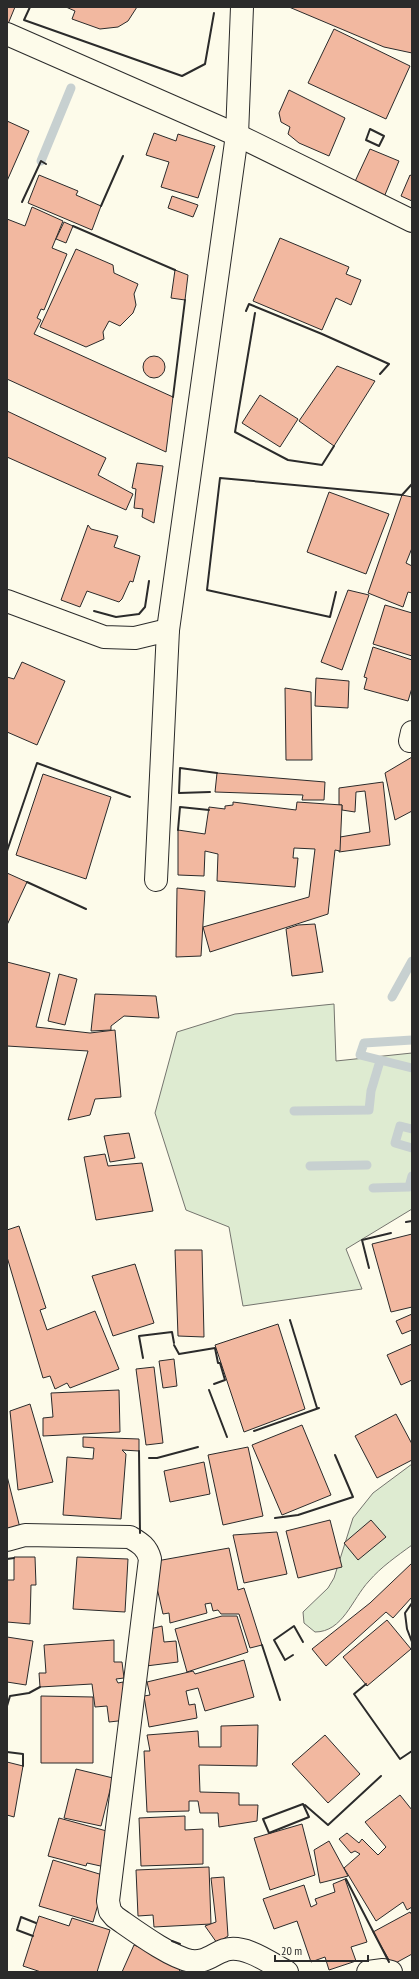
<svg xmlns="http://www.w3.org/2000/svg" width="419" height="1979" viewBox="0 0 419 1979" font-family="'PT Sans Narrow',sans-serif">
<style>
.green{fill:#deebd1;stroke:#74746e}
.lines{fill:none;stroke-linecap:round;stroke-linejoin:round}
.stream{stroke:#c7d0d0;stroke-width:9}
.building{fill:#f2b8a0;stroke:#2b2b2b}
.minor-casing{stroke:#2b2b2b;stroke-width:24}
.minor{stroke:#fdfbea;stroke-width:22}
.wall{stroke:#2b2b2b;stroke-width:2}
</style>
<rect width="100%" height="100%" fill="#fdfbea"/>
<g class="green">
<path d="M334,1004L336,1061L412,1053V1209L346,1249L362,1289L243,1306L229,1227L186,1210L155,1113L177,1032L235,1014Z"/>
<path d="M412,1464V1545C397,1556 381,1567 369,1581C352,1599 343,1632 315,1632L304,1623L303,1612L328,1588L334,1578L353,1518L373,1493Z"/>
</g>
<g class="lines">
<g class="stream">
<path d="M41,161L71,88"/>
<path d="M392,997L412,961"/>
<path d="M412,1040L364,1043L360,1055L412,1068"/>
<path d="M294,1111L369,1110L371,1091L380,1061"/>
<path d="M412,1129L400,1126L395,1143L412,1148"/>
<path d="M310,1166L367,1165"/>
<path d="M373,1188L409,1187L412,1176"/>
</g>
</g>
<g class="building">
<path d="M7,7H15L8,24H7Z"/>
<path d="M66,7H137L128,21L118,27L100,29L72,19L75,11Z"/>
<path d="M289,7H412V53L384,47Z"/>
<path d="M334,29L410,66L386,119L308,83Z"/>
<path d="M289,90L345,118L329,156L299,143L288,134L290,127L281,122L279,113Z"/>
<path d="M7,121L29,131L7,181Z"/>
<path d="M154,133L176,141L178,134L215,146L198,198L161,187L169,162L146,155Z"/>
<path d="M370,149L399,161L382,202L352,188Z"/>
<path d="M39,175L78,191L76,195L101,206L92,230L28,203Z"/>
<path d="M410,175L412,176V201L401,196Z"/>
<path d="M172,196L198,205L193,217L168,208Z"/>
<path d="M32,207L63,221L52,248L67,254L44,310L41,309L37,318L41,320L34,334L173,397L166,452L7,379V219L25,226Z"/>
<path d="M64,222L73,226L66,243L56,239Z"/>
<path d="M280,238L349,267L346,274L361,280L351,305L336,298L322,330L253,301Z"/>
<path d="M76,249L113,265L114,273L138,284L134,294L136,305L133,313L120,326L109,321L103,332L104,339L86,347L40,327Z"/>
<path d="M175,270L188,275L185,300L171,298Z"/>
<circle cx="154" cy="367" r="11"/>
<path d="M337,366L375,381L334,446L299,421Z"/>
<path d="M260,395L298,419L280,447L242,423Z"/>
<path d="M7,411L106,458L98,475L133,494L126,510L7,457Z"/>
<path d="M137,463L163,466L154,523L142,517L143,509L134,508L136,489L132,488Z"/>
<path d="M329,492L389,514L366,574L307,552Z"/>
<path d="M402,495L412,497V548L406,563L412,566V593L408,592L403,607L368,593Z"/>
<path d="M88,525L91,529L118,536L114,547L140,556L133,582L130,581L122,599L119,602L87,591L80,607L61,600Z"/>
<path d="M348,590L369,595L342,670L321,662Z"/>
<path d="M385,605L412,613V656L373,644Z"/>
<path d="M373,647L412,660V688L408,701L364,689L367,678L364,677Z"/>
<path d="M22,662L65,681L37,745L7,732V677L14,679Z"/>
<path d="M316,678L349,681L348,708L315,706Z"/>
<path d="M285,688L311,692L312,760H286Z"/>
<path d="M412,757V811L395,820L385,773Z"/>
<path d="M217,773L325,782L324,800H302L303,795L215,792Z"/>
<path d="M43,774L111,797L86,879L16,855Z"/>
<path d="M383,782L390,845L339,852L340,837L370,832L365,791L356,792L355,812L342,810V805H339V788Z"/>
<path d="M233,802L296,810L297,802L342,805L340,851L335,850L328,914L210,952L203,927L309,897L315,849L294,848L293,858H298L295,887L217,881L218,854L205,851L204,876L178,875V830L205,834L209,807L225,809V806L233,805Z"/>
<path d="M7,873L27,882L7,925Z"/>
<path d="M177,888L205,891L201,956L176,957Z"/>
<path d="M315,924L323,972L292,976L286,929L298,925Z"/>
<path d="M7,962L50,973L36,1027L90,1033L115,1030L121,1097L95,1099L90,1115L68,1120L88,1051L7,1046Z"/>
<path d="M59,974L77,979L65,1025L48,1021Z"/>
<path d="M95,994L156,996L159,1018L124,1016L111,1026V1030L91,1031Z"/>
<path d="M129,1133L135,1158L110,1162L104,1136Z"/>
<path d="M105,1154L108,1166L142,1163L153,1211L96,1220L84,1157Z"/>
<path d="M19,1226L46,1308L40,1310L47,1330L95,1311L119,1369L70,1388L67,1383L55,1389L50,1376L43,1378L7,1257V1230Z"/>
<path d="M412,1234V1307L391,1312L372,1244Z"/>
<path d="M175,1250H202L204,1337L178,1336Z"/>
<path d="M135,1264L154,1323L113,1336L92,1276Z"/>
<path d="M412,1314V1330L402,1334L396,1321Z"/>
<path d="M278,1324L305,1409L244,1432L215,1345Z"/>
<path d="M412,1344V1380L401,1385L387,1355Z"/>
<path d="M174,1359L177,1386L163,1388L159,1361Z"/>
<path d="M154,1367L163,1443L146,1445L136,1369Z"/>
<path d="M119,1390L120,1432L43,1436V1418L53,1417L51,1393Z"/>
<path d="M30,1404L53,1482L18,1490L10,1411Z"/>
<path d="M396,1414L412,1444V1460L377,1478L355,1436Z"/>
<path d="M302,1425L331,1495L282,1515L252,1445Z"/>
<path d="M83,1437L139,1439V1451L122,1450L126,1454L121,1519L63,1515L67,1457L93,1459L94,1448L83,1447Z"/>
<path d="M248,1447L263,1516L223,1525L208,1455Z"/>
<path d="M204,1462L210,1494L170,1502L164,1471Z"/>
<path d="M7,1476L21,1532L7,1533Z"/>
<path d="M330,1520L342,1567L298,1578L286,1531Z"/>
<path d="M371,1520L386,1537L358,1560L344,1543Z"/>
<path d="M277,1532L287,1574L244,1583L233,1535Z"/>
<path d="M229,1548L238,1590L244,1588L262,1645L250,1648L239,1614H221L218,1610L213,1611L211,1603L205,1604L207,1613L170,1623L169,1613L163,1614L151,1562Z"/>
<path d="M14,1557H35L36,1585H31L30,1624L7,1622V1580H14Z"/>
<path d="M77,1557L128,1559L125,1612L73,1609Z"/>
<path d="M412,1563V1597L393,1618L386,1612L326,1666L312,1649L370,1603Z"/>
<path d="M222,1616H237L248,1652L187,1672L175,1629Z"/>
<path d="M387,1620L411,1649L367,1686L343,1657Z"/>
<path d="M162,1626L164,1642L176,1641L178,1662L146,1666V1630Z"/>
<path d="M7,1637L33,1641L26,1685L7,1682Z"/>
<path d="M114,1640V1662H122L124,1678L116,1679L118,1683L123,1682L127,1720L109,1722L107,1706L95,1707L92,1684L40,1687L39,1673H46L44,1645Z"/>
<path d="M244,1660L254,1697L205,1711L198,1688L186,1691L189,1705L195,1704L197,1718L149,1727L144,1696L150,1695L147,1682L193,1671L195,1674Z"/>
<path d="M41,1696L93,1697V1763H41Z"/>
<path d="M258,1725L257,1766L199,1765L200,1792L239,1793V1805H258L257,1821L219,1827L218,1813H200L198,1801H189V1811L147,1812L144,1751H150L147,1735L198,1731L199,1747H221V1726Z"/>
<path d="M325,1735L360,1774L328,1803L292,1764Z"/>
<path d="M7,1762L23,1766L14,1817L7,1815Z"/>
<path d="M76,1769L113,1778L101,1826L64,1818Z"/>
<path d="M400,1795L412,1810V1907L407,1910L403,1902L376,1921L344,1868L360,1854L355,1851L351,1853L339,1839L347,1833L359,1843L362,1839L378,1855L386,1847L365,1822Z"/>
<path d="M185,1816V1830L203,1829V1864L141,1866L139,1818Z"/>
<path d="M59,1818L114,1833L105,1867L87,1863L86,1866L48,1856Z"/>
<path d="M302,1824L315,1875L270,1890L254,1838Z"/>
<path d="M329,1841L348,1876L320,1883L314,1850Z"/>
<path d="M53,1860L106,1876L93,1922L39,1906Z"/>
<path d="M209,1867L211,1924L154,1927L153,1915L138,1916L136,1870Z"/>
<path d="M224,1877L228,1936L217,1943L205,1926L216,1922L211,1878Z"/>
<path d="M345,1879L367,1942L351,1947L356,1961L329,1970L325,1957L311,1962L297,1921L274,1929L263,1899L304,1885L311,1907L317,1904L315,1899L335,1892L333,1884Z"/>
<path d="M410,1912L412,1915V1954L392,1965L373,1932Z"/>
<path d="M39,1916L69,1926L72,1918L110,1930L97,1972H41L23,1966Z"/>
<path d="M134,1945L182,1965L179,1972H122Z"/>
</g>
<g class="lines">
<defs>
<g id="minor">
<path d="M7,34L237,135L412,221"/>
<path d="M7,601L104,637L135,638L168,630"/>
<path d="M410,741L412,732"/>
<path d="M156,880L168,630L237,135L242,7"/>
<path d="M7,1540L25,1535L130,1537C140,1543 147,1547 150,1559L108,1901L110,1911L115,1917C134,1930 170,1957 191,1961C205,1963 213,1954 225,1950C245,1944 270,1963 287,1972"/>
<path d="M368,1972L383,1970L391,1972"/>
</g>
</defs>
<use href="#minor" class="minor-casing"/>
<use href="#minor" class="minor"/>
<g class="wall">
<path d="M30,7L24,20L182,76L205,64L214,13"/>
<path d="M370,129L384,136L379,146L366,140Z"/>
<path d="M22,202L41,161L46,164"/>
<path d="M101,206L123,156"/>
<path d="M73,226L175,270"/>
<path d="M246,311L249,304L322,334L389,364L380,374"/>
<path d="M255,313L235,432L288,460L322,465L334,446"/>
<path d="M173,397L185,300"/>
<path d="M336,592L330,617L207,590L220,478L402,495L412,484"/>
<path d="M94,611L116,617L139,614L145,607L149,581"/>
<path d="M210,792L179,793L180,768L217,773"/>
<path d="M178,830L180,807L209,810"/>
<path d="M7,851L37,763L130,797"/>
<path d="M27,882L86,909"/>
<path d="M406,1222L412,1221"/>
<path d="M369,1268L362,1240L391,1233"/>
<path d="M290,1320L317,1408"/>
<path d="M174,1345L179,1354L215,1348L218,1363H220L225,1380L214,1384"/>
<path d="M143,1358L139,1336L172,1332L174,1343"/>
<path d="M209,1390L227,1437"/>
<path d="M254,1431L319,1408"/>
<path d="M139,1451L140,1533"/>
<path d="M149,1458H157L198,1447"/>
<path d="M275,1518L298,1515L353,1497L335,1455"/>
<path d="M7,1559L14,1558"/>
<path d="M412,1603L405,1613L407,1629L412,1642"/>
<path d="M262,1645L280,1700"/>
<path d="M293,1655L285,1660L274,1640L294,1626L303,1642"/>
<path d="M366,1684L354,1694L400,1759L412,1751"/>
<path d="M7,1706L10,1696L29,1693L40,1687"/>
<path d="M7,1752L23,1754V1766"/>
<path d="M303,1804L309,1817L269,1833L263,1819Z"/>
<path d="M305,1805L328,1825L381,1776"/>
<path d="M346,1879L389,1962"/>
<path d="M33,1936L17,1930L21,1917L36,1923"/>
<path d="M172,1941L180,1944"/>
</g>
</g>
<rect width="419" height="1979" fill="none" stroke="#2b2b2b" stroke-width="16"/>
<path d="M275 1955v6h93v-6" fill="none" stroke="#2b2b2b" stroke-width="2"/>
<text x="281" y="1955" font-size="12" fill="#2b2b2b" stroke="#fdfbea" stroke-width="3" paint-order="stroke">20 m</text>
</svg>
